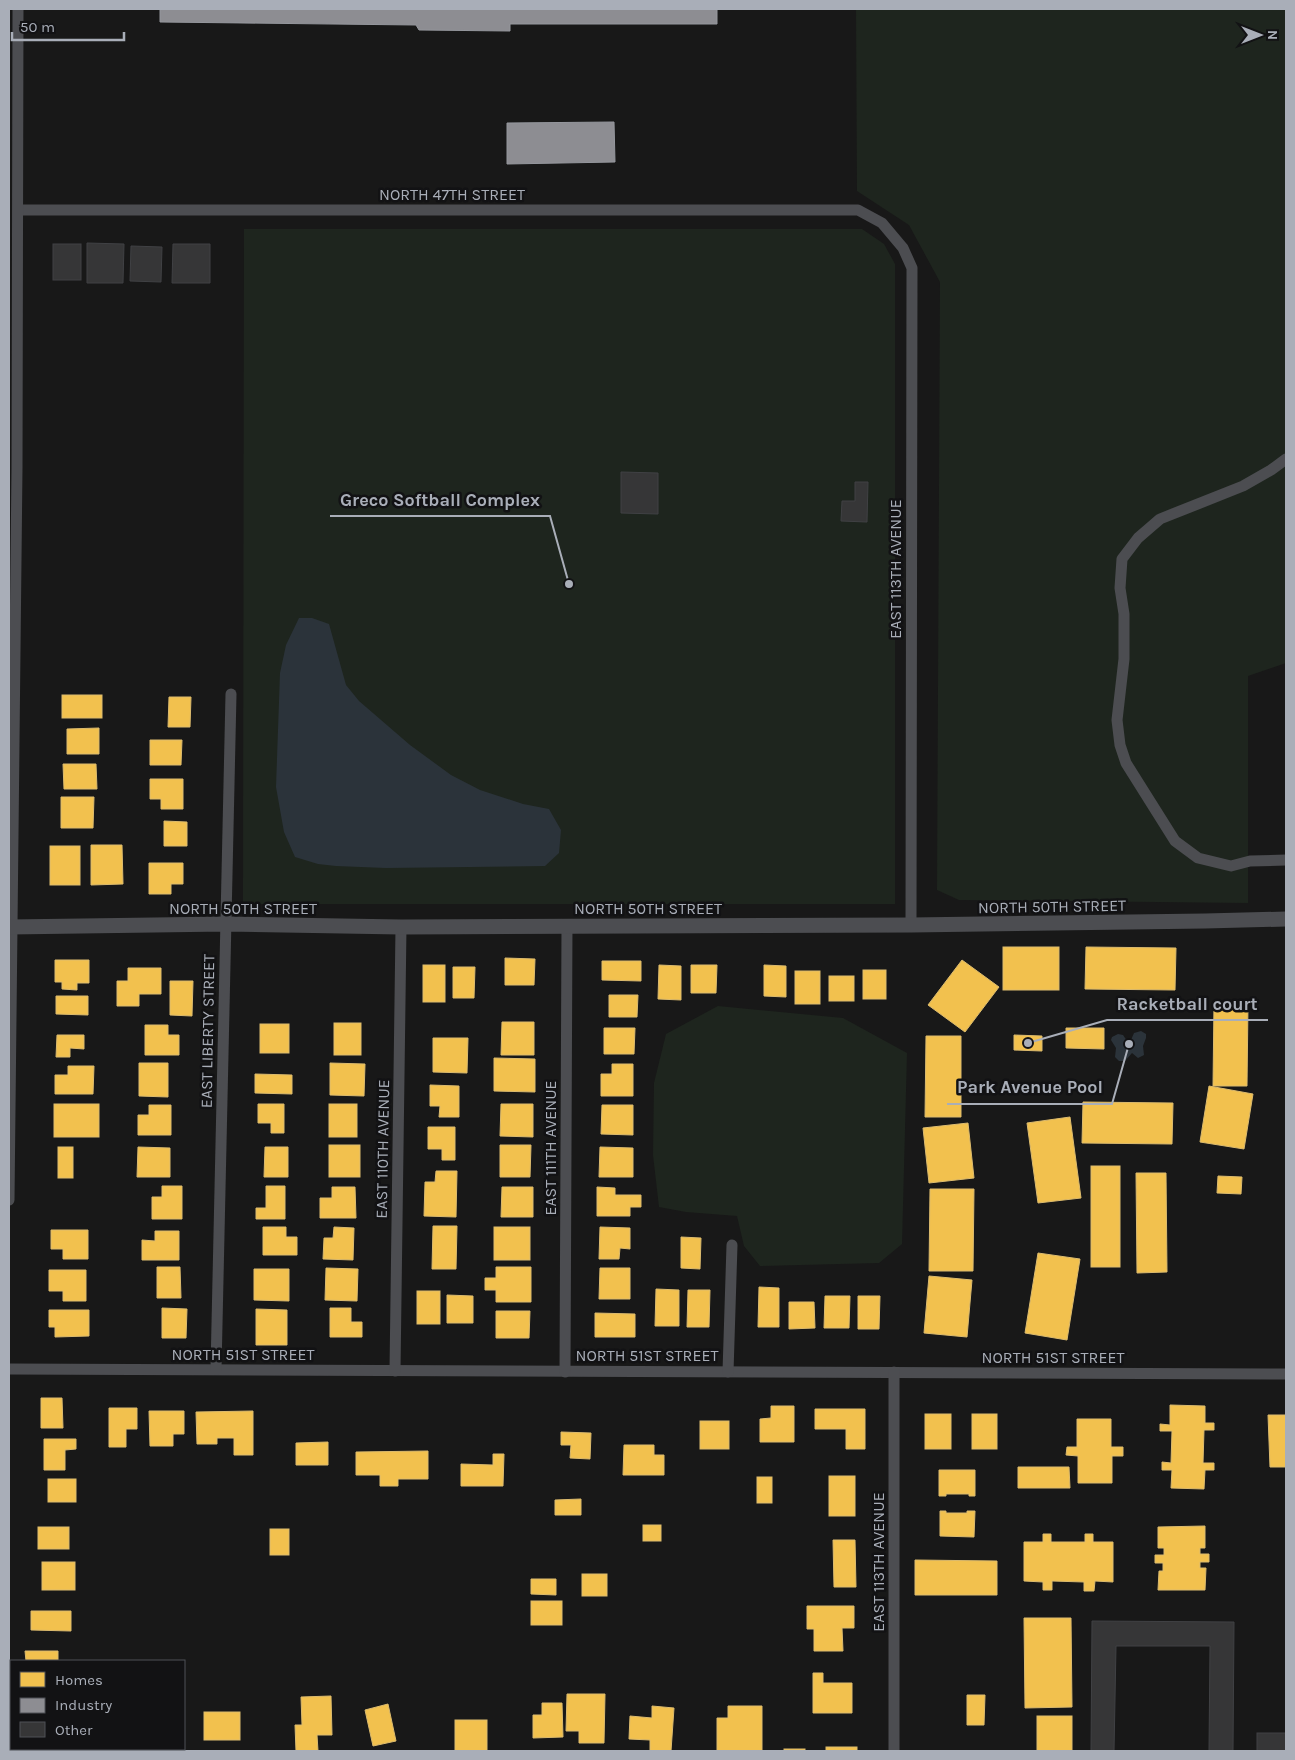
<svg xmlns="http://www.w3.org/2000/svg" width="1295" height="1760" viewBox="0 0 1295 1760" font-family="Karla,sans-serif">
<style>
.green{fill:#1e251e}
.water{fill:#2b333a}
.homes{fill:#f2c14e;stroke:#dcbb6e}
.industry{fill:#8d8d92;stroke:#95979d}
.building{fill:#363637;stroke:#404144}
.lines{fill:none;stroke-linecap:round;stroke-linejoin:round}
.minor{stroke:#4c4d51;stroke-width:11}
.tertiary{stroke:#4c4d51;stroke-width:15}
.labels{text-anchor:middle;stroke-width:5;stroke-linejoin:round;paint-order:stroke}
.street-label{font-size:16px;fill:#a9aeb8;stroke:#121214}
.leader{fill:none;stroke:#a9aeb8;stroke-width:2}
.callout-dot{fill:#a9aeb8;stroke:#121214;stroke-width:2}
.callout-label{font-size:18px;text-anchor:middle;font-weight:bold;fill:#a9aeb8;stroke:#121214;stroke-width:5;stroke-linejoin:round;paint-order:stroke}
</style>
<rect width="100%" height="100%" fill="#181818"/>
<g class="green">
<path d="M856,9H1286V663L1248,676V903L959,900L937,890L940,282L909,225L857,191Z"/>
<path d="M244,229H862L884,244L895,264V904H243Z"/>
<path d="M718,1006L843,1018L907,1053L902,1244L879,1263L760,1266L744,1246L737,1216L686,1212L659,1207L653,1155L654,1083L666,1034Z"/>
</g>
<g class="water">
<path d="M299,618H312L329,624L346,685L359,701L410,745L451,775L480,790L523,804L549,809L561,830L559,853L545,866L386,868L336,866L318,864L295,857L284,832L276,787L280,673L286,645Z"/>
<path d="M1141,1031L1146,1034V1038L1143,1046L1144,1055L1138,1058L1132,1053L1125,1061H1119L1115,1057L1116,1048L1111,1040L1112,1037L1118,1034L1123,1035L1127,1041L1131,1040L1134,1033Z"/>
</g>
<g class="homes">
<rect x="62" y="695" width="40" height="23"/>
<path d="M169,697H191L190,727H168Z"/>
<path d="M99,728V754H67V729Z"/>
<path d="M150,740H182L181,765H150Z"/>
<path d="M63,764H96L97,789H64Z"/>
<path d="M150,779H183V809H161V799H150Z"/>
<path d="M61,797H94L93,828H61Z"/>
<path d="M164,821L187,822V846H164Z"/>
<path d="M91,845H122L123,884L91,885Z"/>
<rect x="50" y="846" width="30" height="39"/>
<path d="M149,863H183V884H171V894H149Z"/>
<rect x="1003" y="947" width="56" height="43"/>
<path d="M1086,947L1176,948L1175,990L1085,989Z"/>
<path d="M505,958L535,959L534,985H505Z"/>
<path d="M55,960H89V983H77V990L62,989V982H55Z"/>
<path d="M962,960L999,987L965,1032L928,1005Z"/>
<path d="M602,961H641V981L602,980Z"/>
<rect x="423" y="965" width="22" height="37"/>
<path d="M659,965L681,966V1000L658,999Z"/>
<path d="M691,965H717L716,993H691Z"/>
<path d="M764,965L786,966V997L764,996Z"/>
<path d="M453,967H475L474,998H453Z"/>
<path d="M128,968H161V994H139V1006H117V981H128Z"/>
<rect x="863" y="970" width="23" height="29"/>
<rect x="795" y="971" width="25" height="33"/>
<rect x="829" y="976" width="25" height="25"/>
<path d="M170,981H193L192,1016L170,1015Z"/>
<path d="M609,995H638L637,1017H609Z"/>
<path d="M56,996H88V1015L56,1014Z"/>
<path d="M1214,1004H1248L1247,1086H1213Z"/>
<path d="M502,1022H534V1055H501Z"/>
<rect x="334" y="1023" width="27" height="32"/>
<rect x="260" y="1024" width="29" height="29"/>
<path d="M145,1025H168V1035H179V1055H145Z"/>
<path d="M604,1028H635L634,1054H604Z"/>
<path d="M1066,1028H1104V1049L1066,1048Z"/>
<path d="M57,1035H84V1049L70,1048V1057H56Z"/>
<path d="M1014,1035L1042,1036V1051L1014,1050Z"/>
<path d="M926,1036H961V1117H925Z"/>
<path d="M433,1038H468L467,1073L433,1072Z"/>
<path d="M494,1058L535,1059V1092L494,1091Z"/>
<path d="M139,1063H168V1097L139,1096Z"/>
<path d="M330,1063L365,1064L364,1096L330,1095Z"/>
<path d="M612,1064H633V1096H601V1074H612Z"/>
<path d="M68,1066H94L93,1094H55V1075H68Z"/>
<path d="M255,1074L292,1075V1094L255,1093Z"/>
<path d="M430,1085L459,1086V1117H439L440,1106H430Z"/>
<path d="M1209,1086L1253,1094L1244,1149L1200,1142Z"/>
<path d="M1083,1102L1173,1103L1172,1144L1082,1143Z"/>
<rect x="54" y="1104" width="45" height="33"/>
<path d="M258,1104H284V1133H271V1123H258Z"/>
<rect x="329" y="1104" width="28" height="33"/>
<path d="M501,1104H533V1137L500,1136Z"/>
<path d="M149,1105H171V1135H138V1115H149Z"/>
<path d="M602,1105H633V1135L601,1134Z"/>
<path d="M1070,1117L1081,1198L1038,1203L1027,1123Z"/>
<path d="M968,1123L974,1178L929,1183L923,1128Z"/>
<path d="M428,1127H455V1160H442V1149H428Z"/>
<rect x="329" y="1145" width="31" height="32"/>
<path d="M500,1145H531L530,1177H500Z"/>
<rect x="58" y="1147" width="15" height="31"/>
<path d="M138,1147L170,1148V1177H137Z"/>
<path d="M265,1147H288V1177H264Z"/>
<path d="M600,1147L633,1148V1177H599Z"/>
<rect x="1091" y="1166" width="29" height="101"/>
<path d="M436,1171H457L456,1217L424,1216L425,1182H435Z"/>
<path d="M1136,1173H1166L1167,1272L1137,1273Z"/>
<path d="M1218,1176L1242,1177L1241,1194L1217,1193Z"/>
<path d="M162,1186H182V1219H152V1197H162Z"/>
<path d="M266,1186H285V1219H256V1208H266Z"/>
<path d="M332,1187H355L356,1218H320V1198H332Z"/>
<path d="M502,1187H533V1217H501Z"/>
<path d="M597,1187L615,1188V1195H641V1207H630V1216H597Z"/>
<path d="M930,1189H974L973,1271H929Z"/>
<path d="M433,1226H457L456,1269H432Z"/>
<path d="M263,1227H286V1237H297V1255H263Z"/>
<path d="M334,1227L354,1228L353,1260L323,1259L324,1238H333Z"/>
<rect x="494" y="1227" width="36" height="33"/>
<path d="M600,1227L630,1228V1249L620,1248L619,1259H599Z"/>
<path d="M51,1230H88V1259H63V1249H51Z"/>
<path d="M155,1231H179V1260H142V1240L155,1241Z"/>
<path d="M681,1237L701,1238L700,1269L681,1268Z"/>
<path d="M1038,1253L1080,1259L1067,1340L1025,1333Z"/>
<path d="M157,1267H180L181,1298H157Z"/>
<path d="M496,1267H531V1302H496V1290H485V1278H496Z"/>
<path d="M326,1268L358,1269L357,1301L325,1300Z"/>
<path d="M600,1268H630V1299H599Z"/>
<path d="M254,1269H289V1301L254,1300Z"/>
<path d="M49,1270H86V1301H63V1291H49Z"/>
<path d="M929,1276L972,1280L967,1337L924,1333Z"/>
<path d="M759,1287L779,1288V1327H758Z"/>
<path d="M656,1289L679,1290V1326H655Z"/>
<path d="M688,1290H710L709,1327H687Z"/>
<rect x="417" y="1291" width="23" height="33"/>
<path d="M447,1295L473,1296V1323H447Z"/>
<path d="M825,1296H850L849,1328H824Z"/>
<path d="M858,1296H880L879,1329H858Z"/>
<path d="M789,1302H814L815,1328L789,1329Z"/>
<path d="M162,1308L187,1309L186,1338H162Z"/>
<path d="M330,1308H351V1322H362V1337H330Z"/>
<path d="M256,1309L287,1310V1345H256Z"/>
<path d="M49,1310H89V1336L55,1337V1327H49Z"/>
<path d="M496,1311H530L529,1338H496Z"/>
<path d="M595,1313L635,1314V1337H595Z"/>
<path d="M41,1398H62L63,1428H41Z"/>
<path d="M1170,1405L1205,1406V1423H1214V1430H1204L1203,1463H1214V1470H1205L1204,1489L1171,1488L1172,1470H1162V1462L1171,1463L1172,1431H1160V1424L1170,1425Z"/>
<path d="M771,1406H794V1442H760V1419L771,1418Z"/>
<path d="M109,1408H137V1429H126V1447H109Z"/>
<path d="M815,1409H865V1449H846V1429H815Z"/>
<path d="M149,1411H184V1434H173V1446H150Z"/>
<path d="M253,1411V1455H234V1438H217V1444H197L196,1412Z"/>
<rect x="925" y="1414" width="26" height="35"/>
<rect x="972" y="1414" width="25" height="35"/>
<path d="M1268,1415H1286V1467H1270Z"/>
<path d="M1077,1419H1111V1447H1123V1456H1112V1483H1078V1456L1066,1455L1067,1447H1077Z"/>
<rect x="700" y="1421" width="29" height="28"/>
<path d="M561,1432L591,1433L590,1459L570,1458L571,1445H561Z"/>
<path d="M44,1439H76V1449L65,1450V1470H44Z"/>
<path d="M328,1442V1465H296V1443Z"/>
<path d="M624,1445H654V1455H664V1475H623Z"/>
<path d="M428,1451V1479H398V1486H380V1475H356V1452Z"/>
<path d="M493,1454H504L503,1486H461V1464L493,1465Z"/>
<path d="M1018,1467H1069L1070,1488H1018Z"/>
<path d="M939,1470H975V1496H969V1494H946V1496H939Z"/>
<rect x="829" y="1476" width="26" height="40"/>
<rect x="757" y="1477" width="15" height="26"/>
<rect x="48" y="1479" width="28" height="23"/>
<path d="M581,1499V1515H555V1500Z"/>
<path d="M940,1511H946V1513H967V1511H975L974,1537L940,1536Z"/>
<rect x="643" y="1525" width="18" height="16"/>
<path d="M1205,1526V1548H1200V1554H1209V1562H1200V1568H1206L1205,1590H1158L1159,1571H1163V1563H1155V1555H1164V1548H1158V1527Z"/>
<rect x="38" y="1527" width="31" height="22"/>
<rect x="270" y="1529" width="19" height="26"/>
<path d="M1043,1534H1051V1542H1085V1534H1093V1542H1113V1582L1095,1581L1094,1591H1084V1582L1052,1581V1590H1043V1582L1024,1581V1542H1043Z"/>
<path d="M833,1540H855L856,1587H834Z"/>
<path d="M915,1560L997,1561V1595H915Z"/>
<rect x="42" y="1562" width="33" height="28"/>
<rect x="582" y="1574" width="25" height="22"/>
<path d="M531,1579H556V1595L531,1594Z"/>
<rect x="531" y="1601" width="31" height="24"/>
<path d="M807,1606H854V1628H842L843,1651H814V1629H807Z"/>
<path d="M31,1611H71V1631L31,1630Z"/>
<path d="M1024,1618H1071L1072,1707L1025,1708Z"/>
<path d="M25,1651H58V1661H26Z"/>
<path d="M813,1673H823V1683H852V1713H813Z"/>
<path d="M567,1694H605L604,1743H579V1731H566Z"/>
<path d="M967,1695H985L984,1725H967Z"/>
<path d="M331,1696L332,1735H317L318,1751H296L295,1725H302L301,1697Z"/>
<path d="M542,1703H562L563,1737L533,1738V1715H542Z"/>
<path d="M388,1704L396,1741L373,1746L365,1710Z"/>
<path d="M652,1706L674,1708L671,1751H650V1740L629,1739L630,1716L652,1718Z"/>
<path d="M728,1706H762V1751H717V1718H728Z"/>
<rect x="204" y="1712" width="36" height="28"/>
<rect x="1037" y="1716" width="35" height="35"/>
<rect x="455" y="1720" width="32" height="31"/>
<rect x="826" y="1747" width="31" height="4"/>
<rect x="784" y="1749" width="21" height="2"/>
</g>
<g class="industry">
<path d="M160,9H717V24H510V31L419,30L416,25L160,22Z"/>
<path d="M614,122L615,162L507,164V123Z"/>
</g>
<g class="building">
<path d="M87,243L124,244L123,283H87Z"/>
<rect x="53" y="244" width="28" height="36"/>
<path d="M173,244H210V283H172Z"/>
<path d="M131,246L162,247L161,282L130,281Z"/>
<path d="M621,472L658,473V514L621,513Z"/>
<path d="M855,482H868L867,522L841,521L842,501H855Z"/>
<path d="M1092,1621L1234,1622L1233,1751H1209L1210,1646H1116L1114,1751H1091Z"/>
<rect x="1257" y="1733" width="29" height="18"/>
</g>
<g class="lines">
<g class="minor">
<path d="M19,210H858L882,223L903,248L912,268L911,925"/>
<path d="M1286,459L1271,470L1243,486L1160,519L1138,538L1122,559L1120,588L1124,614V659L1117,720L1120,745L1126,763L1175,841L1198,858L1231,866L1250,861L1286,860"/>
<path d="M9,1200L17,468L18,9"/>
<path d="M9,1369L1286,1374"/>
<path d="M216,1369L231,694"/>
<path d="M395,1371L401,927"/>
<path d="M565,1372L567,925"/>
<path d="M728,1372L732,1245"/>
<path d="M894,1751V1372"/>
</g>
<path class="tertiary" d="M9,927L226,924L401,927L911,925L1205,921L1286,919"/>
</g>
<g class="labels">
<g class="street-label">
<text x="452" y="200">NORTH 47TH STREET</text>
<text transform="translate(895 569) rotate(-90)" y="6">EAST 113TH AVENUE</text>
<text transform="translate(1052 906) rotate(-1)" y="6">NORTH 50TH STREET</text>
<text x="243" y="914">NORTH 50TH STREET</text>
<text x="648" y="914">NORTH 50TH STREET</text>
<text transform="translate(207 1031) rotate(-89)" y="6">EAST LIBERTY STREET</text>
<text transform="translate(550 1148) rotate(-90)" y="6">EAST 111TH AVENUE</text>
<text transform="translate(382 1149) rotate(-89)" y="6">EAST 110TH AVENUE</text>
<text x="243" y="1360">NORTH 51ST STREET</text>
<text x="647" y="1361">NORTH 51ST STREET</text>
<text x="1053" y="1363">NORTH 51ST STREET</text>
<text transform="translate(878 1562) rotate(-90)" y="6">EAST 113TH AVENUE</text>
</g>
</g>
<path class="leader" d="M569 584L550 516H330M1028 1043L1107 1020H1268M1129 1044L1112 1104H947"/>
<g class="callout-dot">
<circle cx="569" cy="584" r="5"/>
<circle cx="1028" cy="1043" r="5"/>
<circle cx="1129" cy="1044" r="5"/>
</g>
<g class="callout-label">
<text x="440" y="506">Greco Softball Complex</text>
<text x="1187" y="1010">Racketball court</text>
<text x="1030" y="1093">Park Avenue Pool</text>
</g>
<rect width="1295" height="1760" fill="none" stroke="#a9aeb8" stroke-width="20"/>
<rect x="10" y="1660" width="175" height="90" fill="#121214" stroke="#4e5056"/>
<rect x="20" y="1672" width="25" height="15" fill="#f2c14e" stroke="#4e5056"/>
<text x="55" y="1685" font-size="15" fill="#a9aeb8">Homes</text>
<rect x="20" y="1698" width="25" height="15" fill="#8d8d92" stroke="#4e5056"/>
<text x="55" y="1710" font-size="15" fill="#a9aeb8">Industry</text>
<rect x="20" y="1722" width="25" height="15" fill="#363637" stroke="#4e5056"/>
<text x="55" y="1735" font-size="15" fill="#a9aeb8">Other</text>
<g transform="translate(1260 35) rotate(90)" stroke="#121214" stroke-width="4" paint-order="stroke">
<path d="M0-4L9 19L0 12L-9 19Z" fill="#a9aeb8"/>
<text y="-8" font-size="14" font-weight="bold" text-anchor="middle" fill="#a9aeb8">N</text>
</g>
<path d="M12 32v8h112v-8" fill="none" stroke="#a9aeb8" stroke-width="2.5"/>
<text x="20" y="32" font-size="15" fill="#a9aeb8" stroke="#121214" stroke-width="4" paint-order="stroke">50 m</text>
</svg>
